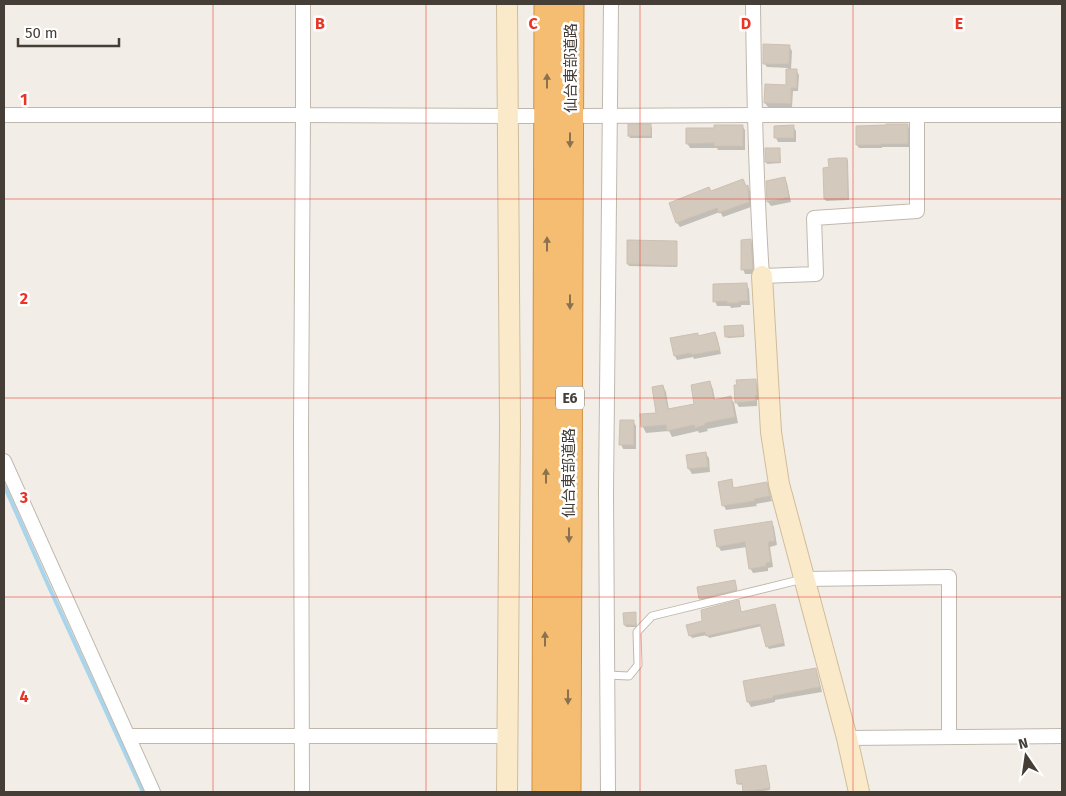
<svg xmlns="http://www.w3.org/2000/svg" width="1066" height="796" viewBox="0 0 1066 796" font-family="'Fira Sans','Noto Sans JP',sans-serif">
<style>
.shadow{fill:#0003}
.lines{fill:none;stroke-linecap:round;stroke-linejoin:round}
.stream{stroke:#a8d5eb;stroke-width:4}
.building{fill:#d3c9bd;stroke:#cdc0b1}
.lane-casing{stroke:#c0b8ad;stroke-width:9}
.street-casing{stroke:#c0b8ad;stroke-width:16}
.secondary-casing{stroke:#cfbd9a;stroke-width:22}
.highway-casing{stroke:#d29141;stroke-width:27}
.lane{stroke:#fff;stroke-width:7}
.street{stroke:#fff;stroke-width:14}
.secondary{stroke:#fbeac9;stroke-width:20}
.highway{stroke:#f4bd71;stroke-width:25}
.oneway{fill:#8b714e}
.grid{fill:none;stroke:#eb3326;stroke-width:1;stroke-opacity:0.55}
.labels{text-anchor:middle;stroke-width:5;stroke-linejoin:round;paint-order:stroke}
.shield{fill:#fff;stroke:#7d7873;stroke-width:1}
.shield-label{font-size:14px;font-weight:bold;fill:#453e37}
.street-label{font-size:15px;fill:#453e37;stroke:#fff}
.grid-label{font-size:16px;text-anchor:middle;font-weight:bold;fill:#eb3326;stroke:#fff;stroke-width:5;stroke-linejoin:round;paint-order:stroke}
</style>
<rect width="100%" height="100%" fill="#f2eee7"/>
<g class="shadow">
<path d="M789,46L792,51L791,70H796L799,75L798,91H793L792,107H768L765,103L787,86L788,68L767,67L764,63Z"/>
<path d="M629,126H651L652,128V138H630L629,136Z"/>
<path d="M742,126L745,130V150H718L717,148H690L687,143L716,129Z"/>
<path d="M793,126L796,131V142H778L776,138Z"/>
<path d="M908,126L909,129V147H882V148H859L857,145Z"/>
<path d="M779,149L780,151L781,163L767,164L766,162Z"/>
<path d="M847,159L848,161L849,200L826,201L825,199Z"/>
<path d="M784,178L787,183L791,202L771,206L768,202L767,182Z"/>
<path d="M748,186L750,191L751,207L723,217L720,212L680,227L677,223L711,192Z"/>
<path d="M750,240L753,245L754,274H745L743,269Z"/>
<path d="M676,242L677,244V267L629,266L628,264Z"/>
<path d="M746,284L749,289L750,305H741V307L731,308L730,306H717L715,301Z"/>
<path d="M743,328L744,337L728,338L726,336Z"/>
<path d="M715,333L717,337L721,354L694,359L693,357L677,360L675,356L697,334L699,337Z"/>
<path d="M755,380L758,385L759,400H757V406L739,407L736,402Z"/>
<path d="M710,382L713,389L715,400L730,397L734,403L738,423L707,429L708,431L699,433L698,431L672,437L669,431L646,433L643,427L642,415L657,414L663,386L666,392L669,410L696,405Z"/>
<path d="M633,421L636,426V449H623L621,444Z"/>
<path d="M706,454L709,458L710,472L692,474L689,469L688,456Z"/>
<path d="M731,481L734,489L766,483L769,488L772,501L756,504L757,506L726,510L724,506L719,483Z"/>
<path d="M771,522L774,527L777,545L770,547L773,567L768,568V571L753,573L750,568L747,547L721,551L718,546Z"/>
<path d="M735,583L737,592L701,600L700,599Z"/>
<path d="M738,602L742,613L776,608L785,646L769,649L767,646L762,626L709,638L707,635L692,638L690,635L704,622Z"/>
<path d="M635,613L637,627H626L625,625V614Z"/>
<path d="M815,670L818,675L822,692L775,700V702L751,707L748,702L745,682Z"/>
<path d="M766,766L770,790L756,792H745L743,784L739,785L738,783Z"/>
</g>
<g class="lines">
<path class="stream" d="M4,485L50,589L143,792"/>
</g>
<g class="building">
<path d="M763,44L790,45L789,64H763Z"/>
<path d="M786,69H797V88H791V104L764,103L765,84L786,85Z"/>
<rect x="628" y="124" width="23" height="12"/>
<path d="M886,124H908V144H881V145H856V126L886,125Z"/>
<path d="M714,125H743V146H714V143L686,144V128H714Z"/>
<path d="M794,125V138H774V126Z"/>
<rect x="765" y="148" width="15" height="14"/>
<path d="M837,158H847L848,198L824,199L823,168L829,167L828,159Z"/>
<path d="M785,177L789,197L767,202L766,181Z"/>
<path d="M743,179L746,186L748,185L749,202L719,213L717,208L676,223L669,203L709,187L711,191Z"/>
<path d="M751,239L753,269L741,270V240Z"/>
<path d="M627,240L677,241V266L627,264Z"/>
<path d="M747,283L748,301H739V303H727V301L713,302V284Z"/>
<path d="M743,325L744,336L725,337L724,326Z"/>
<path d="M715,332L720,350L691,355V353L674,356L670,338L698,333V336Z"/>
<path d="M756,379L757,395H755L756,401L735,403L734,385H737L736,380Z"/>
<path d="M710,381L714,400L731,396L735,417L705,423V425L695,428L694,425L667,431L666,425L641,427L640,414L656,413L652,387L663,385L668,409L694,404L691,385Z"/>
<path d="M620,420H634V445H619Z"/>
<path d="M706,452L708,467L688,469L686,455Z"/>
<path d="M732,479L733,488L767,482L770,496L754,499L755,501L722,506L718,482Z"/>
<path d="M772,521L775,541L768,542L771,562L766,563V566L749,569L745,542L717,547L714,530Z"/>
<path d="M735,580L737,590L699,599L697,587Z"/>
<path d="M739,600L741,612L775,604L784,643L766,647L760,624L706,636L705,632L689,636L686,625L702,621L701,610Z"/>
<path d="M636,612V625H624L623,613Z"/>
<path d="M816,668L820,687L773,696V698L747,702L743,681Z"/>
<path d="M766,765L770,788L743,792L742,783L737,784L735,770Z"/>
</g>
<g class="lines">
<defs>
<path id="lane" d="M607,675L629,676L638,665L637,632L652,616L803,579"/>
<g id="street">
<path d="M303,4V115L533,116"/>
<path d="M753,4C754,95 756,185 762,276L816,274L814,218L917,211V115"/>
<path d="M4,115H303L301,428L302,792"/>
<path d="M585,116L754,115H1062"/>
<path d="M4,461L153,792"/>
<path d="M805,579L949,577V737"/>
<path d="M128,736H508"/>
<path d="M847,738L1062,736"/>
<path d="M608,792L606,493L611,4"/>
</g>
<g id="secondary">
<path d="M507,4L510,425L507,792"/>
<path d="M762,276L771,432L779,484L847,738L859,792"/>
</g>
<g id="highway">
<path d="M545,792L547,4"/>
<path d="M568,792L571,4"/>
</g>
</defs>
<use href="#lane" class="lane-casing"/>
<use href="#street" class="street-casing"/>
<use href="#secondary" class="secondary-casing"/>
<use href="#highway" class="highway-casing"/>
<use href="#lane" class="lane"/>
<use href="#street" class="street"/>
<use href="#secondary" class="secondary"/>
<use href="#highway" class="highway"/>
</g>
<defs><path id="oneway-solid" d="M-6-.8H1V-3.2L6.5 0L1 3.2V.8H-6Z" transform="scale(1.25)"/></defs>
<g class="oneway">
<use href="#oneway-solid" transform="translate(547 81) rotate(-90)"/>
<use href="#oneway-solid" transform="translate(570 140) rotate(90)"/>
<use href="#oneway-solid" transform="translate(547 244) rotate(-90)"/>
<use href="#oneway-solid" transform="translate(570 302) rotate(90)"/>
<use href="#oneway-solid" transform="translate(546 476) rotate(-90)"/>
<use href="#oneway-solid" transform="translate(569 535) rotate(90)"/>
<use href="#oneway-solid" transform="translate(545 639) rotate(-90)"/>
<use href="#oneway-solid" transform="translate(568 697) rotate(90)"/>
</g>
<path class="grid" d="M213,4V792M426,4V792M640,4V792M853,4V792M4,199H1062M4,398H1062M4,597H1062"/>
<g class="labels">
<rect class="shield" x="556" y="386.5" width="28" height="23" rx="4"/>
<g class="shield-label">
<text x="570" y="403">E6</text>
</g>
<g class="street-label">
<text transform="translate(571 68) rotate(-90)" y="5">仙台東部道路</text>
<text transform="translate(569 473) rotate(-90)" y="5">仙台東部道路</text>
</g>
</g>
<g class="grid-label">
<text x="320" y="29">B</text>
<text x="533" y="29">C</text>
<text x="746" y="29">D</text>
<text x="959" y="29">E</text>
<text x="24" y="105">1</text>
<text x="24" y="304">2</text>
<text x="24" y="503">3</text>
<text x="24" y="702">4</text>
</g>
<rect width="1066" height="796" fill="none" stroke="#453e37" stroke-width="10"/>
<g transform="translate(1026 756) rotate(347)" stroke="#ffffff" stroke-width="4" paint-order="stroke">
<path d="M0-4L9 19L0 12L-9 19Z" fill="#453e37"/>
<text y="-8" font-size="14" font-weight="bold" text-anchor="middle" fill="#453e37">N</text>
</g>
<path d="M18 38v8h101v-8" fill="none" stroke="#453e37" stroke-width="2.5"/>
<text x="25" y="38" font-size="15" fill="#453e37" stroke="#ffffff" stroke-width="4" paint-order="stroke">50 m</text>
</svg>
